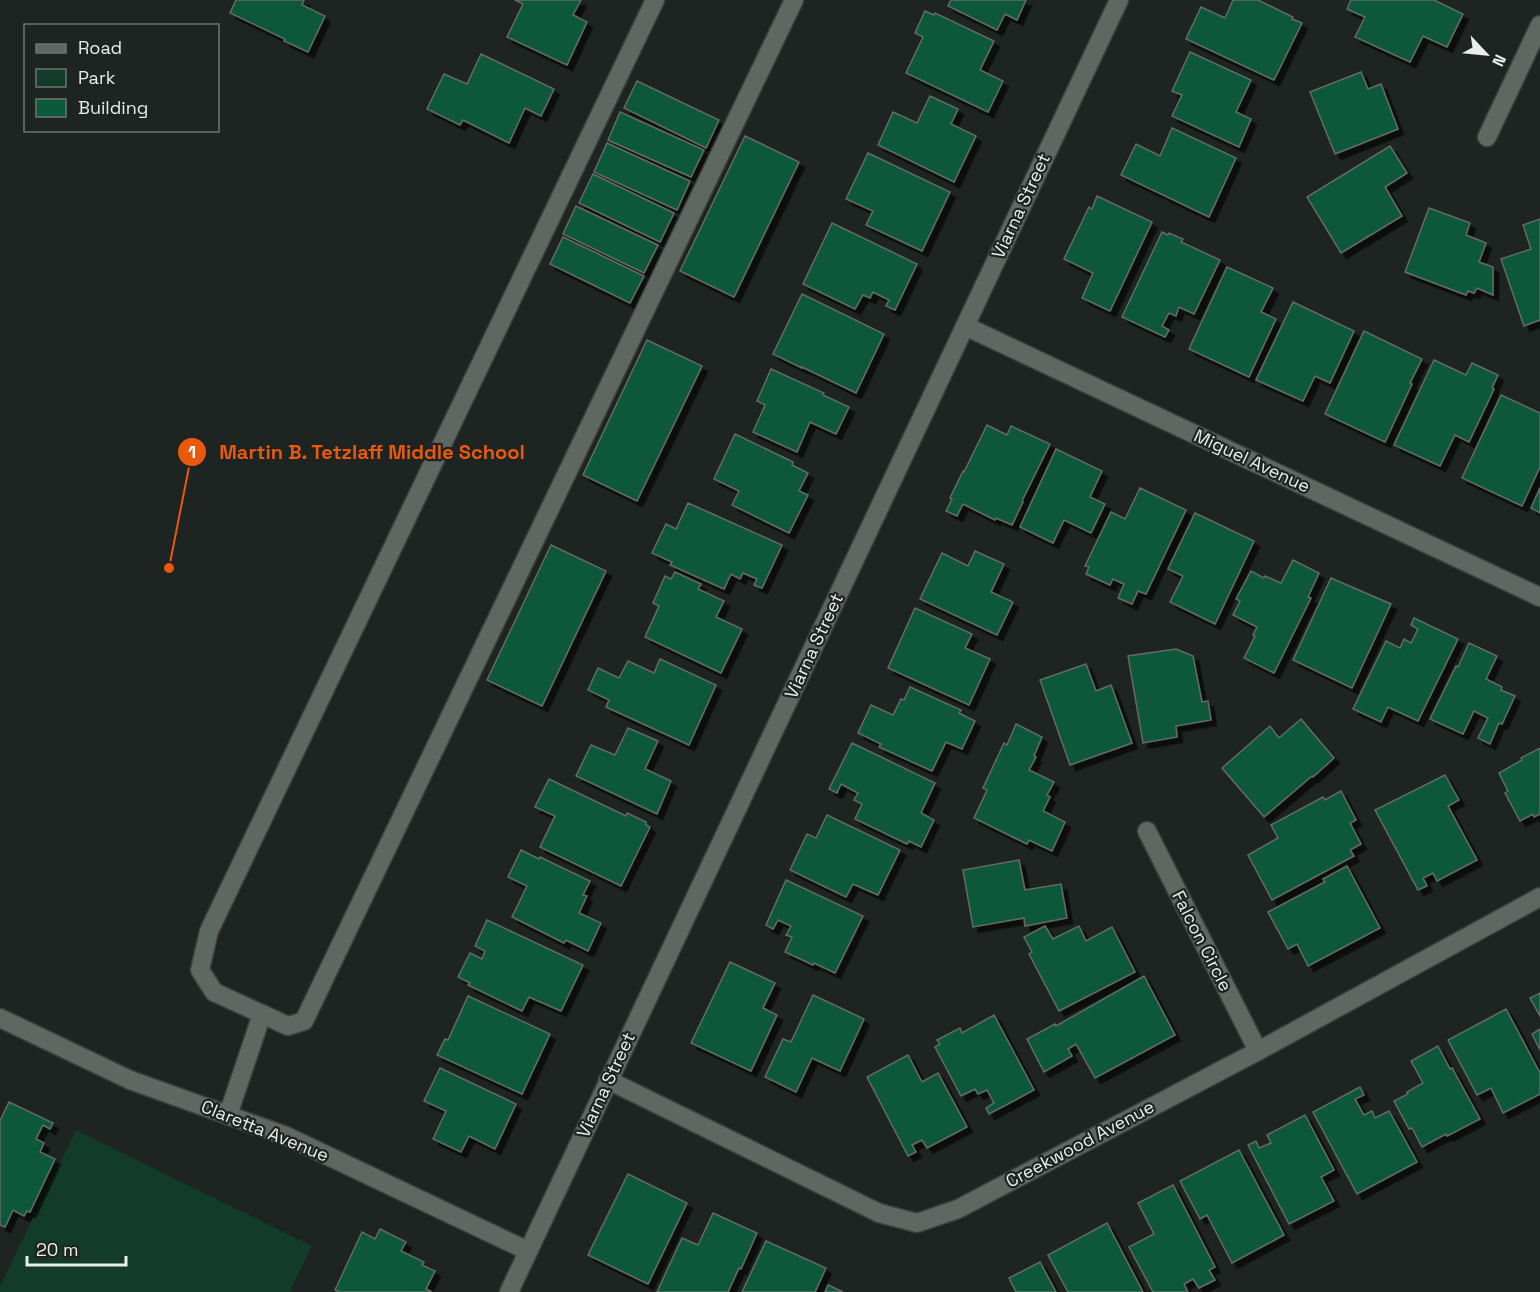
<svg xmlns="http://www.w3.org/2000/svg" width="1540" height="1292" viewBox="0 0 1540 1292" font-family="'Space Grotesk',sans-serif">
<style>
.green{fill:#123b29}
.building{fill:#0c583b;stroke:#636b67;stroke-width:1.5;filter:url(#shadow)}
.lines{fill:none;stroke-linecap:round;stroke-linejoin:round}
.minor-casing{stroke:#3a3e3c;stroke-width:21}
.minor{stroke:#5f6763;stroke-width:18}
.labels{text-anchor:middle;stroke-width:4.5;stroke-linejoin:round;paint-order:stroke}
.street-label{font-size:18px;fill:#e9edeb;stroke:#1e2421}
.leader{fill:none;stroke:#e8590c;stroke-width:2}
.callout-dot{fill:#e8590c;stroke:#1e2421;stroke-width:2}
.mark-label{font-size:18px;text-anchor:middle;font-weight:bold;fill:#fff}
.callout-label{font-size:20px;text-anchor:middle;font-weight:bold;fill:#e8590c;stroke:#1e2421;stroke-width:4.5;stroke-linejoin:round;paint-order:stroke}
</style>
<defs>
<filter id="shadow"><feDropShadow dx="5.5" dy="5.5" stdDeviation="0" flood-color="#0009"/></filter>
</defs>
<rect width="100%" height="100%" fill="#1e2421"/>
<path class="green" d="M76,1130L312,1246L290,1292H0V1286Z"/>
<g class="building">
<path d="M236,0H304L302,5L325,16L308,52L284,41L285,39L230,13Z"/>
<path d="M515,0H581L573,15L587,22L567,65L507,37L523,4Z"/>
<path d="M951,0H1026L1017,20L1005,14L997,30L948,6Z"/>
<path d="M1233,0H1258L1293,17L1292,19L1302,23L1274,80L1186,39L1201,7L1225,18Z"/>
<path d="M1351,0H1434L1463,14L1447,47L1423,36L1410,62L1355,37L1365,17L1347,9Z"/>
<path d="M925,11L934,15L935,13L994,41L980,70L1003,81L988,112L906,73L923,37L915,33Z"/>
<path d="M1190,52L1251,80L1236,112L1251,119L1239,147L1172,116L1182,95L1172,91Z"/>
<path d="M481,54L554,89L541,116L525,108L509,143L463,120L460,125L427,109L444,74L467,84Z"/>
<path d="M1361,72L1368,89L1381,84L1398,129L1335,154L1310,92Z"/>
<path d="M637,81L719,120L706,148L624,108Z"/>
<path d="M930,96L958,109L951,124L976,136L954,182L878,145L893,112L917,123Z"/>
<path d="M620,112L704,150L691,177L608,140Z"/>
<path d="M1172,128L1236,158L1209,217L1121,175L1136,144L1160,156Z"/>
<path d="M745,136L799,162L734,297L680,271Z"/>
<path d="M607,143L690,181L677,210L594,172Z"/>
<path d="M1390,146L1407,173L1385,187L1402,216L1341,253L1307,197Z"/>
<path d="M868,153L950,192L922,251L866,225L873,211L846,199Z"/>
<path d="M593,174L674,213L660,242L579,203Z"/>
<path d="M1097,196L1152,222L1110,311L1082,298L1093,273L1064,259L1089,207L1092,209Z"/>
<path d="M576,206L658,245L644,273L563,234Z"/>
<path d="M1429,208L1470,223L1466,235L1486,243L1479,262L1493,267V295L1477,288L1474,293L1468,291L1466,295L1405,272Z"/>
<path d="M1540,219V320L1524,326L1501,259L1531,249L1523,225Z"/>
<path d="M832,223L917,264L895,310L886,306L889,300L873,292L870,298L863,295L855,309L803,284Z"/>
<path d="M1162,232L1168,235L1169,233L1183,239L1181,242L1220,260L1194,314L1179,307L1176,316L1169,313L1162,326L1169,330L1165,337L1122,317Z"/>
<path d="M563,237L644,276L630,303L550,264Z"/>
<path d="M1227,267L1273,288L1261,312L1276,319L1249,377L1189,349Z"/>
<path d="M802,294L884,334L856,393L802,367V368L773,354Z"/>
<path d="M1293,302L1354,331L1330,383L1315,376L1303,401L1256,380Z"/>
<path d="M1364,331L1422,359L1410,383L1412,384L1385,442L1325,414Z"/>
<path d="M647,340L702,366L637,501L583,475Z"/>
<path d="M1434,360L1466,375L1472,363L1498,375L1492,388L1494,389L1469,442L1455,435L1440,466L1394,445Z"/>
<path d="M771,369L824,393L823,395L849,407L836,434L810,422L797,452L753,432L765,405L757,401Z"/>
<path d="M1501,395L1540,413V467L1522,506L1462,478Z"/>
<path d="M987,425L1007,435L1011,426L1050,444L1022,501L1023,502L1012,525L996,518L995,520L963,504L957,516L946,511L952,499L950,498L963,471L964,472Z"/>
<path d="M735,434L793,462L792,465L808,473L799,491L808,495L789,533L732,505L739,491L714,479Z"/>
<path d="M1056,449L1102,471L1090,497L1105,504L1091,533L1064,520L1053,543L1020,527Z"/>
<path d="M1140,488L1186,510L1146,594L1138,591L1132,604L1118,598L1124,584L1113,579L1110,585L1086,574L1089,567L1085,566L1111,512L1125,519Z"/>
<path d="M1540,488V513L1531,508Z"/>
<path d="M688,503L782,545L762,588L754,585L757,579L743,573L740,579L731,574L724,589L670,565L672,562L652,553L666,524L676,529Z"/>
<path d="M1195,513L1254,541L1215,624L1170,602L1183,576L1168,569Z"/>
<path d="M551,545L606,571L542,706L487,680Z"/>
<path d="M975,551L1004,564L991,592L1013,602L997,635L920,599L942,553L968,566Z"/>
<path d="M1293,560L1319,573L1308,597L1311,598L1274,673L1244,658L1255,636L1253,635L1257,627L1233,615L1240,601L1236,599L1251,571L1264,578L1265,576L1281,583Z"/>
<path d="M675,572L701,584L698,589L724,601L716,617L742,629L721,673L645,637L659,606L653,603L665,576L671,579Z"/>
<path d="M1331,578L1391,604L1352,688L1293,660Z"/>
<path d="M915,608L972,634L965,648L990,659L969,705L888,668Z"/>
<path d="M1414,618L1458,639L1418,721L1388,707L1381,722L1353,709L1386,641L1400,648L1404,639L1411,643L1418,629L1411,625Z"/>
<path d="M1469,643L1497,656L1486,679L1502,687L1501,690L1515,696L1502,724L1499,723L1490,744L1478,738L1488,718L1474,711L1463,734L1430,719L1456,666L1458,667Z"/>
<path d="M1176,649L1193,656L1202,702L1208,701L1211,720L1176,726L1177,737L1143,743L1128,656Z"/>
<path d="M660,659L716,685L689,745L606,707L609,700L588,690L598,668L619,678L628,661L654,673Z"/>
<path d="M1086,664L1096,691L1111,685L1132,743L1070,765L1040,680Z"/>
<path d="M910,687L961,710L959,713L975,721L962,749L946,742L932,771L879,747L881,744L858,733L871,705L893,715L901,699L904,700Z"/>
<path d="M1301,719L1334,758L1313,777L1312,776L1264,817L1222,768L1270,726L1279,738Z"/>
<path d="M1016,724L1042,737L1034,756L1036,757L1029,770L1054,782L1047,795L1050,797L1043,811L1065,822L1052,851L1029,840L1027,844L974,818L987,790L983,788L1004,743L1007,745Z"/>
<path d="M628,728L658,741L645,769L671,781L657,814L576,776L591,745L615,755Z"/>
<path d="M852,743L935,783L921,813L934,820L921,847L909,841L907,844L855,819L862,804L854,800L858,793L841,784L837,793L829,789Z"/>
<path d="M1540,748V814L1534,817L1533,814L1520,821L1505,793L1508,791L1499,773L1522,760L1521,758Z"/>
<path d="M1445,775L1459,800L1448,806L1477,860L1437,881L1433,873L1423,878L1427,886L1418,890L1375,810Z"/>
<path d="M549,779L626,816L627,813L646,822V825L650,827L621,886L540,847L555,816L535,807Z"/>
<path d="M1341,791L1356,820L1350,823L1361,844L1350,850L1354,856L1272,900L1248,855L1278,838L1271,825L1323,797L1325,800Z"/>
<path d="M827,815L900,850L878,895L853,884L846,897L790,870L807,834L816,838Z"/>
<path d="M521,850L539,859L540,857L590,881L583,895L587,896L579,913L601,923L588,951L566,940L564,943L512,917L527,886L508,877Z"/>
<path d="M1019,860L1025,890L1061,884L1067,918L1025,926L1024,918L973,927L963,870Z"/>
<path d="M1347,866L1380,928L1308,966L1297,944L1288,949L1268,912L1325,882L1323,879Z"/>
<path d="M786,880L863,916L835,973L814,963L813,965L785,952L792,937L786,935L791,926L778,920L773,929L766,925Z"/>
<path d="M487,920L583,965L561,1011L529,997L522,1011L468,985L470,983L458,977L470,953L482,959L485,951L475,946Z"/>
<path d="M1045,926L1053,939L1079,926L1086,941L1112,927L1135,972L1059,1011L1029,954L1032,952L1024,937Z"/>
<path d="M730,962L775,983L763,1008L777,1015L751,1071L691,1043Z"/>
<path d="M1144,976L1175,1035L1095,1078L1076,1044L1068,1049L1072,1056L1044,1072L1027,1039L1055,1024L1056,1026Z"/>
<path d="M1540,993V1016L1530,998Z"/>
<path d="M813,995L864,1019L840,1071L812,1058L796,1092L765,1077L783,1039L791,1042Z"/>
<path d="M468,996L550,1034L522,1094L437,1055L445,1039L448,1040Z"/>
<path d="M1506,1009L1540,1073V1094L1503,1113L1491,1088L1477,1095L1448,1040Z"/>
<path d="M994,1015L1034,1090L989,1114L986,1108L994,1103L987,1090L978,1094L975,1089L961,1096L935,1047L940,1044L937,1040L960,1028L962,1033Z"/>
<path d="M1540,1029V1050L1532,1034Z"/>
<path d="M1438,1046L1450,1069L1452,1068L1480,1119L1447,1136L1446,1134L1422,1147L1412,1128L1409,1129L1394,1101L1408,1094L1407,1092L1423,1083L1411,1061Z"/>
<path d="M908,1055L922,1082L938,1073L967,1127L927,1148L922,1140L912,1145L916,1152L908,1156L867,1077Z"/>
<path d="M440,1068L516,1104L495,1149L469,1136L461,1152L433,1139L446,1111L424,1101Z"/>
<path d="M1360,1087L1364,1095L1355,1099L1364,1115L1372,1111L1375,1118L1389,1111L1417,1162L1357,1194L1313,1112Z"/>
<path d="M9,1102L53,1123L50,1129L43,1125L36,1139L44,1143L40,1152L55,1159L30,1212L27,1211L24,1216L13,1210L5,1227L0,1225V1121Z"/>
<path d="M1305,1115L1334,1170L1321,1177L1334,1201L1289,1224L1248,1145L1256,1141L1259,1148L1271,1143L1267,1135Z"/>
<path d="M1239,1150L1284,1235L1232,1263L1207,1215L1200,1219L1180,1181Z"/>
<path d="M628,1174L687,1203L648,1284L588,1255Z"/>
<path d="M1173,1185L1215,1267L1209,1270L1215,1280L1199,1288L1193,1279L1184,1284L1188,1292H1153L1129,1247L1154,1234L1138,1203Z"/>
<path d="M713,1213L757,1233L741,1269L739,1268L728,1292H657L682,1238L698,1245Z"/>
<path d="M1107,1223L1143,1292H1068L1048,1255Z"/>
<path d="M380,1229L406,1242L401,1251L424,1262L422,1265L435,1271L426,1289L432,1292H340L335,1290L362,1232L375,1239Z"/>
<path d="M766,1241L826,1268L815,1292H742Z"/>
<path d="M1040,1262L1056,1292H1016L1009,1278Z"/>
<path d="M828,1285L843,1292H825Z"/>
</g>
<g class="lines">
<defs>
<g id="minor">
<path d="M655,0L209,931L200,970L214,992L288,1026L304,1021L794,0"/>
<path d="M1487,137L1540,25"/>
<path d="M965,326L1540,597"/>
<path d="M1147,831L1258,1051"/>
<path d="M0,1018L130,1080L286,1136L528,1251"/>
<path d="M608,1080L879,1213L917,1223L958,1209L1258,1051L1540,897"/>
<path d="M228,1115L262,1014"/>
<path d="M509,1292L1119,0"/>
</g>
</defs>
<use href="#minor" class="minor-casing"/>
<use href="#minor" class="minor"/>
</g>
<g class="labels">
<g class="street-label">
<text transform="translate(1021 206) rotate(-65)" y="6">Viarna Street</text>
<text transform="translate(1252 461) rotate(25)" y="6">Miguel Avenue</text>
<text transform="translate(814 646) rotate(-65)" y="6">Viarna Street</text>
<text transform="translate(1202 941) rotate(63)" y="6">Falcon Circle</text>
<text transform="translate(606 1085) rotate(-65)" y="6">Viarna Street</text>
<text transform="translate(265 1131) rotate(22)" y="6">Claretta Avenue</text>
<text transform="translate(1080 1144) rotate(-28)" y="6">Creekwood Avenue</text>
</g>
</g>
<path class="leader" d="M169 568L192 452"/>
<g class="callout-dot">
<circle cx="169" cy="568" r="6"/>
<circle cx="192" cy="452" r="15"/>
</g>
<g class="mark-label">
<text x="192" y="458">1</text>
</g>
<g class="callout-label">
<text x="372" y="459">Martin B. Tetzlaff Middle School</text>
</g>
<rect x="24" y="24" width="195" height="108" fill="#1e2421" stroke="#6f7472" stroke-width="1.5"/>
<rect x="36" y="44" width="30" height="9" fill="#5f6763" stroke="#6f7472" stroke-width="1.5"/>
<text x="78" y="54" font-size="18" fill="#e9edeb">Road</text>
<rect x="36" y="69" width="30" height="18" fill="#123b29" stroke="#6f7472" stroke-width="1.5"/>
<text x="78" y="84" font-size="18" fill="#e9edeb">Park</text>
<rect x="36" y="99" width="30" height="18" fill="#0c583b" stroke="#6f7472" stroke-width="1.5"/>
<text x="78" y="114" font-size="18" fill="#e9edeb">Building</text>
<g transform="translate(1486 54) rotate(116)" stroke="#1e2421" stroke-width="4.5" paint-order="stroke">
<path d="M0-4.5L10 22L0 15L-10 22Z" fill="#e9edeb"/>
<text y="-9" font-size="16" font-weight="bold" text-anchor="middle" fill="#e9edeb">N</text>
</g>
<path d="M27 1256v9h99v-9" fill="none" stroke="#e9edeb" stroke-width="3"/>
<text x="36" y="1256" font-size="18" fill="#e9edeb" stroke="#1e2421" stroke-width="4.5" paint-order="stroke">20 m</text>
</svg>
